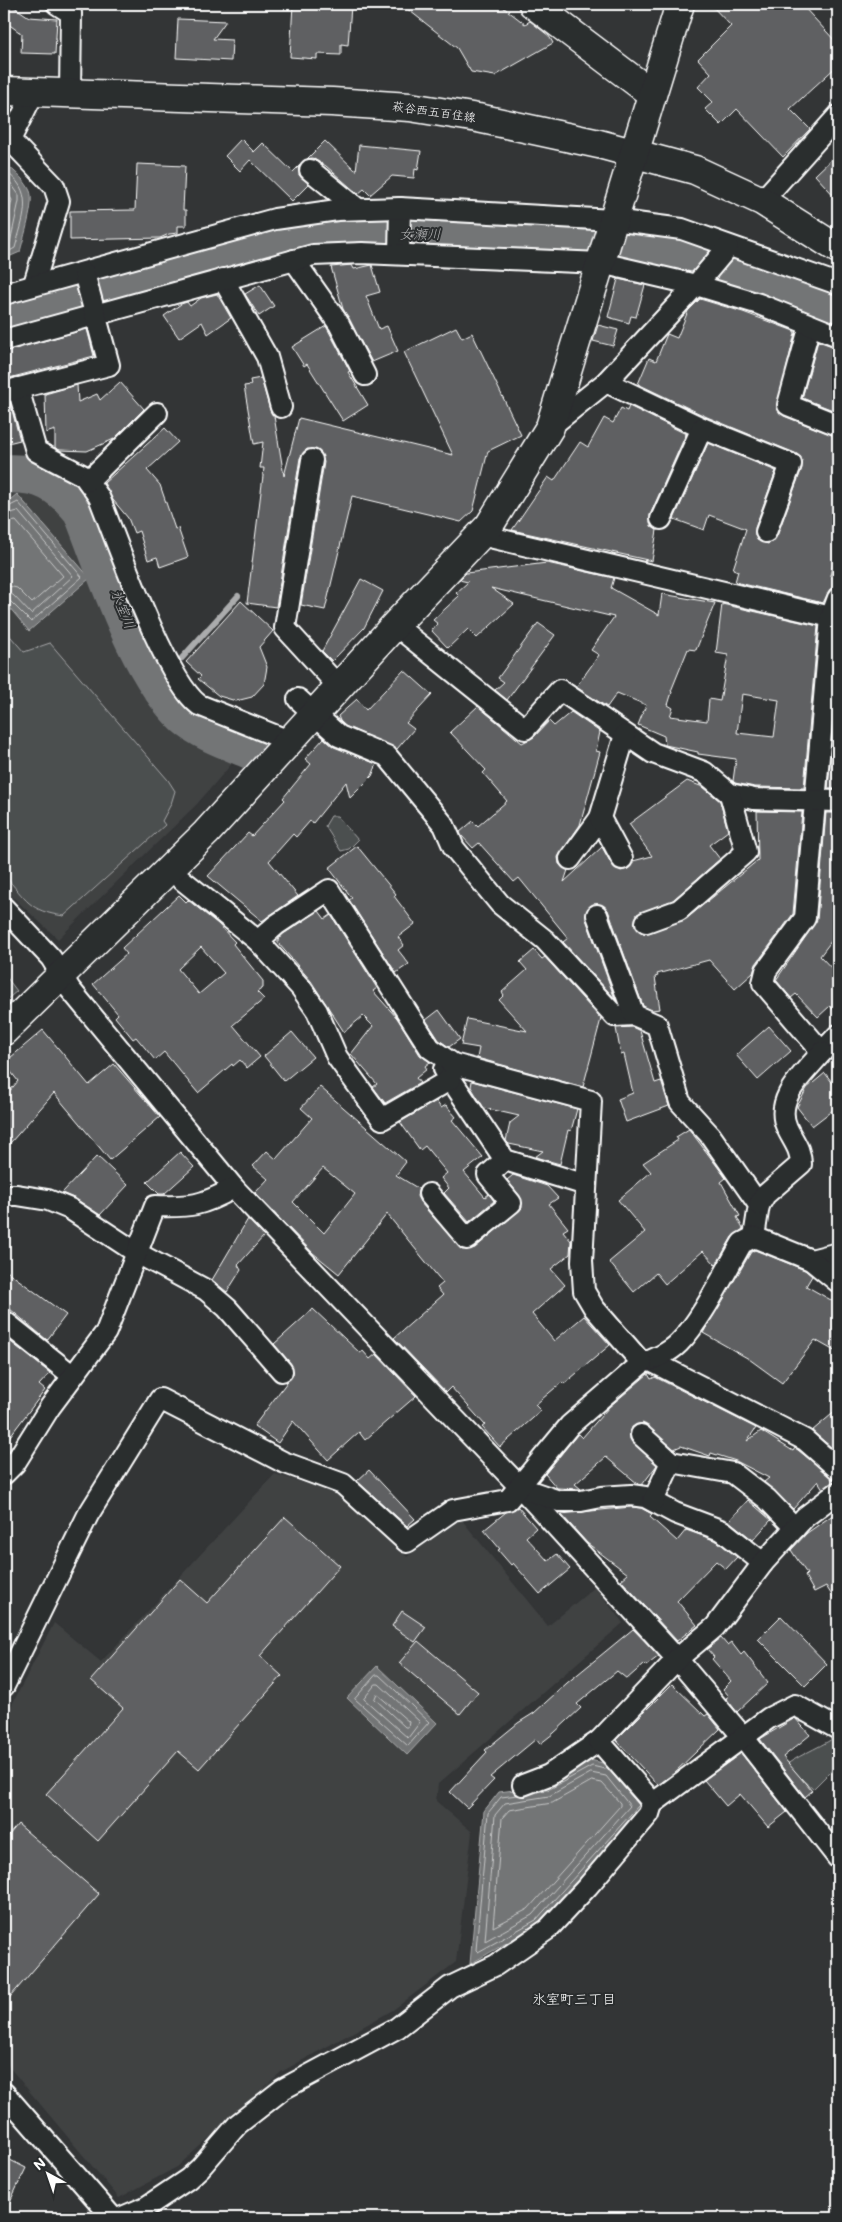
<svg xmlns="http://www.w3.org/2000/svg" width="842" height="2222" viewBox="0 0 842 2222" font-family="Mali,'Klee One',sans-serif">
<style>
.built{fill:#404243}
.green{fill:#4c4f50;stroke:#a6a7a8}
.water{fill:#737576;stroke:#abacad}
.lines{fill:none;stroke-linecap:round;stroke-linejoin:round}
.shore{stroke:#c7c8c8;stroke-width:1}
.stream{stroke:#abacad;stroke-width:6}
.river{stroke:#737576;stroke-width:39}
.building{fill:#5f6162;stroke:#fff;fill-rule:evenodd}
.street-casing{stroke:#fff;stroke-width:24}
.secondary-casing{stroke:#fff;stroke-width:31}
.street{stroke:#2a2d2e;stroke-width:20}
.secondary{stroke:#2a2d2e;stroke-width:28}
.labels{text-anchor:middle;stroke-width:4;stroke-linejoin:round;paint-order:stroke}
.street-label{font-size:12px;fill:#fff;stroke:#2a2d2e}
.water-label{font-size:14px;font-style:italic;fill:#b2b3b4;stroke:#2a2d2e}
.neighbourhood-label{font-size:14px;fill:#fff;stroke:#2a2d2e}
</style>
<rect width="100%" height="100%" fill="#333536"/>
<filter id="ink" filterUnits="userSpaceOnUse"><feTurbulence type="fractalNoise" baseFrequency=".02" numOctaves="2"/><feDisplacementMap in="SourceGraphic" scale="10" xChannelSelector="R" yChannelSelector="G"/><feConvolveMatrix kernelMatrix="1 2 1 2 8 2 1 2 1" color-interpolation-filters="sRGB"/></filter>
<g filter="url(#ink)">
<g class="built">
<path d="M23,479L45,484L68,500L74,508L142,674L153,688L182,722L212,740L241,753L197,804L58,939L4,889V484Z"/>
<path d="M275,1474L340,1494L407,1557L461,1519L548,1626L595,1587L623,1623L438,1784L436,1801L472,1832L456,1962L393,2010L281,2072L177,2167L119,2198L4,2061V1720L54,1623L101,1662Z"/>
</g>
<g class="green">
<path d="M4,629L24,652L50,643L168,780L175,791L171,804L162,821L165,825L64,916C28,911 27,900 4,875Z"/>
<path d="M331,816H337L358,840L349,849L341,851L325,826Z"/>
<path d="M4,974L17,991L4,1002Z"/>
<path d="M834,1738L838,1740V1764L813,1789L797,1775L790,1780L780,1769C797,1756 816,1749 834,1738Z"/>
</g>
<g class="water">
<path d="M9,167C17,173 26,182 30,191C35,203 23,239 20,252L4,259V171Z"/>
<path d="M17,494L90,578L29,631L4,601V505Z"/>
<path d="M377,1666L437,1723L407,1755L347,1698Z"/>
<path d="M590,1760L612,1765L647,1805L539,1924L470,1964L484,1811L499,1792L545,1786Z"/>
</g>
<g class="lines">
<g class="shore">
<path d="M4,175L9,174C35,194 22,221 15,248L4,254"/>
<path d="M4,181L10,182L19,195V201L10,243L4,247"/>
<path d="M4,188L12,200L4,237"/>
<path d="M4,509L18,502L82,577L31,622L9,600L4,598"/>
<path d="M4,515L18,511L73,576L31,614L13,595L4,592"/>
<path d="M4,523L16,521L63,576L32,603L17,588L4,585"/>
<path d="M376,1675H379L429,1722L408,1746L355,1699Z"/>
<path d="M376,1684H379L420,1722L408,1738L364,1699Z"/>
<path d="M377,1694L409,1722L408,1727H405L375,1699Z"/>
<path d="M591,1773L606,1776L630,1806L532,1915L485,1941L495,1815L505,1803L549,1796Z"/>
<path d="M592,1781L602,1783L620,1803V1806L528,1909L493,1927L502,1818L509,1810L552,1803Z"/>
<path d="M518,1795L501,1797L488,1813L476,1950L478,1952L536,1920L639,1805L609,1770L592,1766L548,1790L535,1792"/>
</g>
<path class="stream" d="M182,658L238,596"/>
<g class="river">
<path d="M4,320L295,238L409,233L584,237L630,244L738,270L838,307"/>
<path d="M4,474C41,472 59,483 82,510C107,572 137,672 186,717C203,732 230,741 251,750"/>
</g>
</g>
<g class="building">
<path d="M4,4H10L29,17L57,19L55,54L21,53L22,34L4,21Z"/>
<path d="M293,4L351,6L348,45L341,44V55L317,54V59L290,57Z"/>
<path d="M401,4H499L525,24L530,21L549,36L553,43L495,76L471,72L457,48Z"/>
<path d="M710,4H801L838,44V65L790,109L810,129L783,157L737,109L721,125L705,109L713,102L698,87L711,73L698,59L731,26Z"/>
<path d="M178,19L226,21L213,39L232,40L231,61L176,58Z"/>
<path d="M241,139L254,152L263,143L293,172L299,166V175L309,184L292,201L250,160L240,171L225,156Z"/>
<path d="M325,141L356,171L359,145L421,151L418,170L415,169L414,178L392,176L370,195L364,189L358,194L326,166L312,158L307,159Z"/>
<path d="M838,153V200L815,175Z"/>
<path d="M137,164L185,166L183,210H186V226H178V233L169,234L160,238L70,240V211L135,210Z"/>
<path d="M352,265L354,269L372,265L380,292L366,296L379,329L387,326L398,351L372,362L343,309L331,267Z"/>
<path d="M618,279L645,285L636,317L631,316L629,323L608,317Z"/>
<path d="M260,285L274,306L259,316L245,294Z"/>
<path d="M217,294L231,318L208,334L202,322L179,338L164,316L181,304L187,302L190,306L201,298Z"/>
<path d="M700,299L743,312L794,331L795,333L777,408L784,416L838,437V485L833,501L838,503V523L833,539L838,541V549L830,575L838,576V586L830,589L823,603L735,582L738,571L733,569L746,529L709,515L704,530L674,519L708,443L776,471L755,528L757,540L768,544L777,536L802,468L801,457L795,453L707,417L638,384L649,358L656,361L667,334L677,338L688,311Z"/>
<path d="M598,325L618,330L613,346L593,341Z"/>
<path d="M326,326L350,371L348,372L368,405L343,421L307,364L304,366L292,347Z"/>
<path d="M456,327L462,338L472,333L521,435L488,451L473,511L461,522L352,496L325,610L301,605L324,462L319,451L307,449L300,458L276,607L247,603L264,468H260L263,442L254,444L244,386L251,385L250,380L261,378L270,410L274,416L284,476L299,418L453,455L404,352Z"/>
<path d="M87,329L94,356L9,378L4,352Z"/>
<path d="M818,341L838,348V412L802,398Z"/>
<path d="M120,382L144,409L114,439L87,451L60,450L55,448V430L46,433L45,394L77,385L78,402L97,394L100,400Z"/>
<path d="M10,403L20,440L4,444V404Z"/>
<path d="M629,406L686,434L650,515L651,526L657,530L652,561L512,530L548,477L554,481L580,442L588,447L604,418L613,423L621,408L627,411Z"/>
<path d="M165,428L178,442L147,470L160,485L175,529L178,528L188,557L160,567L157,557L148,560L139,531L134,533L128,518L113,500L104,483Z"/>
<path d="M547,563L614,578L611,588L659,615L662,594L715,603L696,650L688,649L671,691L672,692L668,705L673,708L670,716L707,721L709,699L720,701L728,655L716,653L722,604L818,626L804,788L755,787L735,783L733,781L736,759L698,754V752L665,745L664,736L638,725L646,705L617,693L607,707L576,687L599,655L591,650L614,617L491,588L514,604L477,638L468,629L448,648L431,630L438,624L433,620L459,596L456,593L468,582L459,580L466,573ZM742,694L779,700L774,737L737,733Z"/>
<path d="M361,579L383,591L364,628L332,661L322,651Z"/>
<path d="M241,601L273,631L259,647L267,667L264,684L252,697L236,701L219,696L198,679L201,676L186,662Z"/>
<path d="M538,623L555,635L507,700L495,690L504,682L498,678Z"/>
<path d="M404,670L432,695L406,723L414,729L397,749L345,726L340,721L338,716L357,699L366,710Z"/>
<path d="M838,671V789H828Z"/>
<path d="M478,706L522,743L534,737L549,721L554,726L571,712L600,732L596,751L600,752L580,825L558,857L559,864L568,870L564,882L602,847L612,865L621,871L628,869L633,861L652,856L629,824L687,781L703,787L720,801L728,831L709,845L720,859L673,900L637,914L635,926L643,934L686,919L758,860L757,811L802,812L793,914L756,964L753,973L735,989L709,960L657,974L658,976L655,977L660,1009L652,1010L643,1006L608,910L604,906L593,904L588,908L586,919L615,999L563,942L568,938L519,878L514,882L479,843L473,848L461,835L460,832L473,821L478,826L507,801L483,773L486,770L450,732Z"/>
<path d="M324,738L334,747L377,764L372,776L350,798L346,782L313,823L310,821L296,837L293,834L269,861L298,896L262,921L208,876L248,833L252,836L285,800L283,798L311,764L305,759Z"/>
<path d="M826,813H838V932L820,956L838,975V1015L830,1006L818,1017L796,994L791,998L776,980L817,920Z"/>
<path d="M357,846L396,894L394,896L415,924L398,937L404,945L398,950L409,964L396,973L349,900L352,898L329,868Z"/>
<path d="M179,895L186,902L188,900L218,924L235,942L233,944L263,981V988L257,992L264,999L233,1025L260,1057L247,1068L240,1060L233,1066L232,1064L198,1093L164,1052L155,1060L136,1037L133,1039L115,1017L118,1014L93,984L127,954L122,948ZM201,947L224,973L199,994L178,969Z"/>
<path d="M319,911L325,919L331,915L377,988L373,991L398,1019L420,1055L430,1062L425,1066L427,1069L416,1078L420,1083L385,1103L373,1087L377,1084L351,1054L373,1026L363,1016L344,1032L311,981L278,943V940L283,934Z"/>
<path d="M534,950L542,959L545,957L601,1019L583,1087L477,1058L479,1048L461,1045L467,1019L527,1031L499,1000L504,995L502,992L527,970L520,962Z"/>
<path d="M439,1010L460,1039L449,1047L439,1040L426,1020Z"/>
<path d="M769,1026L791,1051L758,1080L736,1055Z"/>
<path d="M632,1027L640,1031L655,1083L661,1081L669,1106L626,1122L618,1099L633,1093L624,1054L621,1055L616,1028Z"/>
<path d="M43,1030L89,1085L114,1064L160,1117L110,1160L54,1093L4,1150V1098L18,1081L4,1063Z"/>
<path d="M292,1032L313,1057L284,1081L264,1056Z"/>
<path d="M825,1073L838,1090V1106L812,1126L797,1107L807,1088Z"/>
<path d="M472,1081L577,1109L571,1131L568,1130L560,1164L535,1157L543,1151L509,1144L506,1141L510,1123L519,1116L484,1108L471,1087Z"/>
<path d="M320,1087L406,1162L396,1175L419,1189L417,1196L420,1202L462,1250L475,1248L522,1208L520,1196L507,1180L513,1175L547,1186L558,1198L549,1204L568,1228L563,1231L571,1241L570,1254L551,1269L565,1285L532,1314L554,1341L584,1316L610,1345L564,1384L562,1382L535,1405L541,1411L500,1447L482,1427L485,1425L451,1387L446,1392L394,1338L443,1295L437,1288L443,1283L387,1214L339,1274L313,1253L255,1193L268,1179L253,1166L267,1151L276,1159L312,1118L301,1108ZM323,1168L355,1194L324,1233L293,1202Z"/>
<path d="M436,1101L441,1108L446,1105L456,1117L452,1120L483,1157L464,1172L485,1197L489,1194L494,1201L469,1222L444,1193L449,1188L441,1178L447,1173L425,1146L420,1150L400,1122Z"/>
<path d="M689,1129L726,1178L721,1182L740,1216L737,1217L743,1229L732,1237L716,1265L703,1251L665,1284L656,1273L634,1292L609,1262L645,1232L618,1200L651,1172L643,1163L678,1140L676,1137Z"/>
<path d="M180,1152L194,1167L164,1194H159L147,1182Z"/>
<path d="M97,1156L128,1185L100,1215L76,1199L62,1193Z"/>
<path d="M248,1219L264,1236L238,1265L241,1270L227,1292L212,1280Z"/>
<path d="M755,1250L805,1270L812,1276L806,1286L838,1304V1353L815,1340L782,1383L749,1359L703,1333L751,1252Z"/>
<path d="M4,1269L66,1315L47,1340L4,1304Z"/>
<path d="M313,1309L360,1353L363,1351L370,1359L376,1354L416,1396L365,1440L359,1432L328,1460L293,1421L278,1443L254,1426L293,1374L291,1364L274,1344Z"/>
<path d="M7,1339L50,1373L39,1385L45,1390L4,1444V1343Z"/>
<path d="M648,1374L651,1379L655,1377L756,1428L747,1441L761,1431L793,1451L795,1448L798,1450L836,1481L823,1489L818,1481L793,1509L764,1482L769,1478L736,1461L711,1453L710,1456L681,1446L674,1449L643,1423L632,1427L630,1439L657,1465L642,1485L638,1484L606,1457L575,1484L581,1489L557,1488L545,1474L576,1436L578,1434L582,1438L609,1407Z"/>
<path d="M838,1409V1453L812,1431Z"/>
<path d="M369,1470L415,1519L407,1526L357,1481Z"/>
<path d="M748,1500L771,1520L753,1540L729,1521Z"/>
<path d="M518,1507L536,1528L526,1537L548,1561L557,1554L570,1569L540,1594L513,1563L511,1565L498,1550L500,1549L484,1530L506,1512Z"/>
<path d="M631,1507L641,1508L652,1514L650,1517L677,1541L686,1530L717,1541L737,1557L726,1569L716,1561L677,1601L697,1625L677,1641L621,1580L628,1574L587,1543L561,1514Z"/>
<path d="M838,1507V1605L826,1586L814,1592L805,1576L807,1574L791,1550L807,1533L837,1512L835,1509Z"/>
<path d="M285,1517L340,1566L260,1656L282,1676L199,1769L178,1751L98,1841L46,1794L123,1708L91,1680L180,1579L207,1603Z"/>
<path d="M402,1611L426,1627L415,1642L392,1626Z"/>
<path d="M781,1616L827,1664L805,1686L758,1639Z"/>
<path d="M633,1629L659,1656L646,1666L644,1664L627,1679L617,1671L577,1704L581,1708L554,1733L540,1744L536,1739L490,1777L494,1780L467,1808L450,1792L487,1752L485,1750L518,1723L534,1713L567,1683Z"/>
<path d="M721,1638L727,1645L731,1642L741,1655L744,1652L768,1683L737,1712L726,1698L729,1696L723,1689L731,1681L712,1659L714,1657L707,1649Z"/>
<path d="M418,1641L478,1692L460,1714L399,1663Z"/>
<path d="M672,1684L705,1716L708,1714L720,1729L673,1774L658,1785L616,1740Z"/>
<path d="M795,1718L810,1735L783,1757L812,1791L805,1797L760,1739Z"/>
<path d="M741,1753L787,1812L768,1827L740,1794L726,1806L704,1780Z"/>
<path d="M18,1824L99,1894L4,2004V1841Z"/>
<path d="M4,2157L26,2168L4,2214Z"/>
</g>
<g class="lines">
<defs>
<g id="street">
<path d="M57,4L71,13L70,93"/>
<path d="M34,92L10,140L54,186L59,201L34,284"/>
<path d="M310,170L358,209"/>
<path d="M762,201L838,116"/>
<path d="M399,254L400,208"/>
<path d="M294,260L339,324L365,375"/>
<path d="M223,279L267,357L281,407"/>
<path d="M4,294L275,219L337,210L400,208L613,220L682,229L838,284"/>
<path d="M810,325L788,405L838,425"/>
<path d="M4,340L313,255L362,253L601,263L696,285L759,304L838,336"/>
<path d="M606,382L702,428L791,464L766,532"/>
<path d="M18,388L36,451L84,476L99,497C117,542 165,680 199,705L289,741"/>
<path d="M4,392L109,365L84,273"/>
<path d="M550,427L606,382L696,285L728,247"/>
<path d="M312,460L285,628L339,687"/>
<path d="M88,481L157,413"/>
<path d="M661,519L702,428"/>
<path d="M481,535L831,617"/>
<path d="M838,598L831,617L805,918L766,971L763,983L822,1052L838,1035"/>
<path d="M395,625L525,729L560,690L653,753L704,772L730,794L754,799L838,801"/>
<path d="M298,699L339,736L387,756L444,825L454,848L500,904L545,940L615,1016L634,1015L657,1025L680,1102L710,1135L759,1205L754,1237"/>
<path d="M570,859L600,818"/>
<path d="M622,859L600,818L625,735"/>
<path d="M170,870L258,941"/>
<path d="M4,908L51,958L70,989L234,1188L520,1487L677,1659L743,1737L838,1858"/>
<path d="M597,915L634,1015"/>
<path d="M646,922L679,910L746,852L730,794"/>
<path d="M444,1069L505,1160L586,1185"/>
<path d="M429,1194L467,1239L511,1203L488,1175L505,1160"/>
<path d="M4,1195H17L48,1200L70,1209L137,1253L206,1290L227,1308L282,1371"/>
<path d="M759,1205L765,1195L801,1164C801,1149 793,1141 787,1128C773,1098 805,1073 822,1052"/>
<path d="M811,1260L838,1253"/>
<path d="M4,1321L73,1376"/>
<path d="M651,1361L805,1440L838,1469"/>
<path d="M642,1363C654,1360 670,1352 679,1343C701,1321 725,1272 742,1243L754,1237L811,1260L838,1282"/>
<path d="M641,1435L671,1462L733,1473L767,1499L795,1528"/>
<path d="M4,1474L15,1463L50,1407L106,1332L155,1206C192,1207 201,1206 234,1188"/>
<path d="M524,1489L559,1501H581L601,1497L631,1495L645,1497L675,1513L723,1531L763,1563"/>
<path d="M653,1501L671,1462"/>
<path d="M4,1686L88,1515L160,1399L283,1462L343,1484L407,1542L453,1510L508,1500L570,1425L642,1363L594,1308L584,1291L582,1261L591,1101L453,1064L430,1048L329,890L276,925L258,941L301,988L317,1011L337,1057L382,1119L451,1079"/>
<path d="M523,1785L549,1775L599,1741"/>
<path d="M652,1804L769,1718L795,1705L838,1729"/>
<path d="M4,2093L113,2218"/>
<path d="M120,2218L146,2207L188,2179L200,2168L238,2124L283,2089L397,2028L450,1987L496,1965L548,1929L588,1886L649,1814L652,1804L648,1797L599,1741L677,1659L715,1627L763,1563L805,1517L838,1492"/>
</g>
<g id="secondary">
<path d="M533,4L652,94"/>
<path d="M4,91L332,102L410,107L478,118L599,144L695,170L762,201L838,249"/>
<path d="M4,1031L206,833L395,625L489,526L550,427L680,4"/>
</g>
</defs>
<use href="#street" class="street-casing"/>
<use href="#secondary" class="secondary-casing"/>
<use href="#street" class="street"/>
<use href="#secondary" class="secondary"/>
</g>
</g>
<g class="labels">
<g class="street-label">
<text transform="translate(434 112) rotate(8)" y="4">萩谷西五百住線</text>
</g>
<g class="water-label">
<text x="420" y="239">女瀬川</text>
<text transform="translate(123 609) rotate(68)" y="5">氷室川</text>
</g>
<g class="neighbourhood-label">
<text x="574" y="2004">氷室町三丁目</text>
</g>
</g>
<rect width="842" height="2222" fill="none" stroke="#2a2d2e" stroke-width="20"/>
<rect x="10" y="10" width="822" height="2202" fill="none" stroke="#fff" stroke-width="2" filter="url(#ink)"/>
<g transform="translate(48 2174) rotate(320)" stroke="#2a2d2e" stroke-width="4" paint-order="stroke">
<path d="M0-4L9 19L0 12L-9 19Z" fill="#ffffff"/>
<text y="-8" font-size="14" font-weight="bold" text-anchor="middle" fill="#ffffff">N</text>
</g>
</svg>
